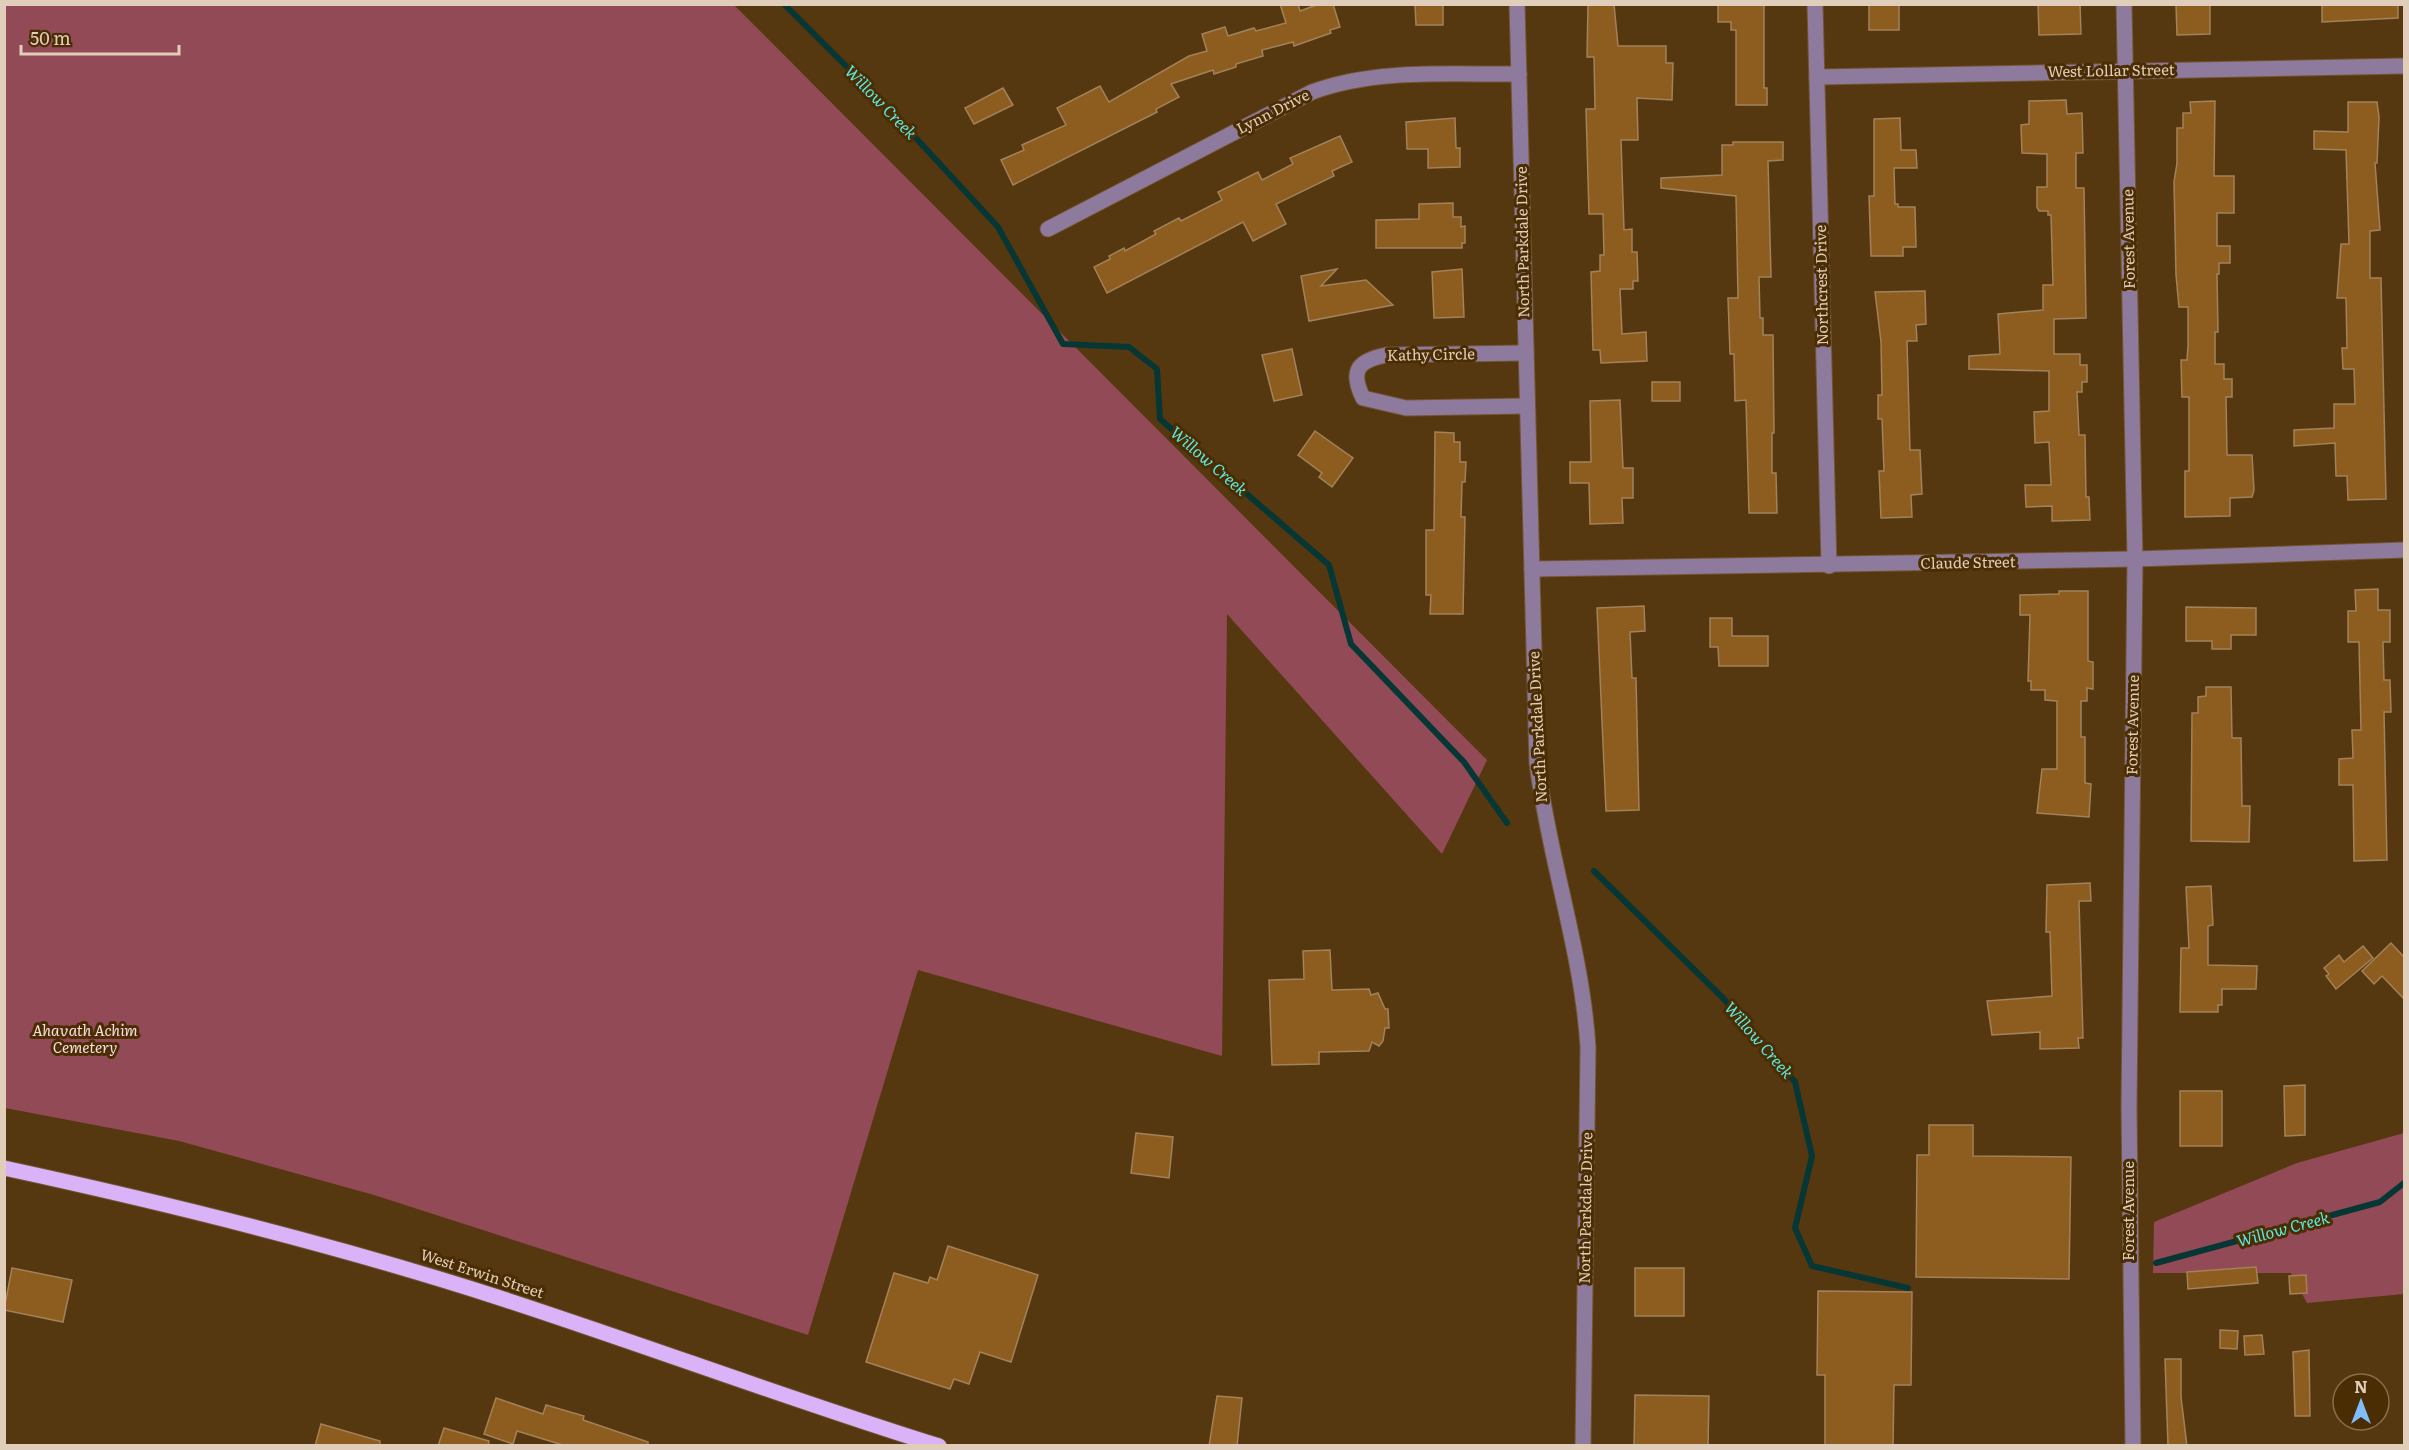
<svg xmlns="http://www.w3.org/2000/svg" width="2409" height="1450" viewBox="0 0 2409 1450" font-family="Literata,serif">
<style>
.green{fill:#924a57}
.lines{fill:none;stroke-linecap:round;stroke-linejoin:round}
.stream{stroke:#063734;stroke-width:6}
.building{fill:#8c5d1e;stroke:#a3815a;stroke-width:1.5}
.minor-casing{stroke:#725632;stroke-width:17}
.major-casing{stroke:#725632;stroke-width:17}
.minor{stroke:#8d7a9c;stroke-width:15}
.major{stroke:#d9b2f8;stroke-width:15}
.labels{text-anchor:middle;stroke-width:6;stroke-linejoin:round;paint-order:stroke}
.street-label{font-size:15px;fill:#e0ceba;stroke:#4b2d03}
.park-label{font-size:15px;font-style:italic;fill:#f8dde0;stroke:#4b2d03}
.water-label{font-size:16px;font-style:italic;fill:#5be9e1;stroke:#4b2d03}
</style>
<rect width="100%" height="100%" fill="#563810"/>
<g class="green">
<path d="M4,5H734L1487,760L1442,854L1227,614L1222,1056L918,970L808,1335L374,1195L179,1141L5,1108Z"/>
<path d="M2404,1133V1294L2307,1303L2291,1273H2153L2154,1222L2297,1163Z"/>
</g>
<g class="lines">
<g class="stream">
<path d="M784,4L891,111L998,227L1063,344L1129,347L1157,369L1160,419L1329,565L1351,644L1464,762L1507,823"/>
<path d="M1594,871L1723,998L1795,1082L1812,1156L1795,1228L1812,1266L1908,1288"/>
<path d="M2156,1263L2380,1202L2404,1183"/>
</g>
</g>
<g class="building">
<path d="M1280,4H1298L1300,11L1319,4H1333L1340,27L1330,30L1331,33L1294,46L1293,42L1262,50L1263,56L1236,64V67L1214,74L1213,70L1171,84L1179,97L1156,109L1157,112L1013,185L1001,160L1024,150L1022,145L1066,125L1057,108L1100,86L1109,102L1189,56L1207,51L1202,34L1225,27L1228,36L1254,28L1256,31L1286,23Z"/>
<path d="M1415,4H1443V25H1416Z"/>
<path d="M1588,4H1614L1618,46H1666V63H1673L1672,100L1637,98L1638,140H1621L1624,230L1632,229V252H1637L1638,281H1633V289H1620L1622,334L1646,332L1647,361L1601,363L1600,350H1593L1591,272L1600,271V255H1604L1603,214H1589L1586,109H1595L1594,57H1587Z"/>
<path d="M1718,4H1764V88H1767V105H1736V30H1731V22H1718Z"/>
<rect x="1869" y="4" width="30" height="26"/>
<path d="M2038,4H2080L2081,34L2039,35Z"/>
<path d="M2176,4H2210V34L2177,35Z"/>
<path d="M2322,4H2398V18L2322,22Z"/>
<path d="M1003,88L1013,105L974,124L965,108Z"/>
<path d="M2066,100L2067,114L2082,113L2083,153H2076V188H2084L2086,318L2054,319V354H2080V365H2087V382H2082V392H2077L2079,435H2085L2086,497H2089L2090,520L2052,521V506L2026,507L2025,485H2051L2049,442L2035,443L2034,412L2049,411V371L1969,369V356L2000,354L1998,314L2043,310V285H2053L2051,215H2048V211H2039L2037,207V187H2047V154L2022,153L2021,125L2029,124V101Z"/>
<path d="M2215,101L2214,176H2234V213H2217V246H2230V263H2219V274H2217L2218,332H2215V364H2224V379H2232V397H2226L2227,455H2252L2254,490L2252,497L2230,498V516L2185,517V471H2189V397H2182L2181,360H2187L2188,346V307H2179L2176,275L2174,182L2177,163V128H2183V113H2191L2190,102Z"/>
<path d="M2348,102H2377L2379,117L2377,163H2375L2380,230L2370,231V278H2381L2386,499L2348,500L2347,476H2336L2335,443L2294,446V430L2334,428V404H2355L2354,369H2343L2342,348H2347L2346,298H2337L2341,244H2349L2346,150L2314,149V131L2348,132Z"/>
<path d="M1455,118L1456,148H1460V167L1428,168V149H1407L1406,122Z"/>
<path d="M1900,118L1901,150H1916L1917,168H1894L1895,204H1898V207H1915L1916,247H1903V256H1871L1869,196H1874V119Z"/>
<path d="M1340,136L1352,162L1332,171L1334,176L1276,204L1286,224L1253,241L1243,222L1107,293L1094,267L1110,259L1109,256L1124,248L1125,251L1156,234L1154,231L1179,218L1181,221L1222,200L1218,192L1258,172L1262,180L1293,164L1290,158Z"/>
<path d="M1733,142H1783V160L1768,161L1771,277H1759L1760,318H1763V335H1773L1774,433H1772V473H1776L1777,513H1749L1746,400L1735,401L1734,354H1730L1728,298H1738L1736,196L1661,188V178L1722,175V145H1733Z"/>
<path d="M1453,203V217H1461V227L1465,226V243H1462V248H1376V220L1419,219V204Z"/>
<path d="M1337,269L1321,286L1366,280L1393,305L1309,321L1301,276Z"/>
<path d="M1462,269L1464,317L1434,318L1432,272Z"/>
<path d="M1925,291L1926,324L1916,325L1917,341H1907L1910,450H1920L1922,494L1911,495L1912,517L1881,518L1879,471H1884L1882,419H1878V395H1882L1881,342L1875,292Z"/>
<path d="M1292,349L1302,395L1274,401L1262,355Z"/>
<rect x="1652" y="382" width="28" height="19"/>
<path d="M1620,400L1623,468H1633V498H1622L1623,523L1590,524L1589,483H1570V462H1591L1590,401Z"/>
<path d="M1315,431L1353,458L1332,487L1319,477L1322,473L1298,455Z"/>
<path d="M1435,432L1454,433V442H1460V462H1466L1465,482H1462L1461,517H1465L1463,614H1430L1431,595H1426V530H1434Z"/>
<path d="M2378,589V610H2390V642H2383L2384,680H2390L2391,712H2384L2387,860L2354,861L2353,785H2339V759L2353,758L2352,730H2361L2359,642H2348V611H2356L2355,590Z"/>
<path d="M2059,591H2088V661L2093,662V689L2087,688V701H2081V737H2085V783L2091,784L2089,817L2037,813L2042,769H2057V701L2045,700V690H2031V681H2028L2030,615H2020V595L2059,594Z"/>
<path d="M1644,606L1645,631L1630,632L1632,678H1636L1639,810L1606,811L1597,608Z"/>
<path d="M2186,607L2256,608V635H2231V649H2212V641H2186Z"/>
<path d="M1710,618H1732V636H1768V666H1719L1718,647H1710Z"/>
<path d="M2206,687H2231L2232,738H2241L2242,806H2250L2249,842L2191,841L2192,713H2198V697L2206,696Z"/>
<path d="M2090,883L2091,901H2079L2083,1038H2078L2079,1048L2040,1049V1032L1992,1035L1987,1001L2052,996L2050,932H2046L2047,885Z"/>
<path d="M2211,886L2213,925L2208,926V965L2257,966L2256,989H2222V1005H2218V1012H2180L2181,948H2189L2186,887Z"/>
<path d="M2391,943L2404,957V999L2382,976L2374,984L2362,971Z"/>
<path d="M2363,946L2373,958L2336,989L2326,976L2329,974L2324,968L2339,955L2344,962Z"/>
<path d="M1330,950L1332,990L1369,989L1371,995L1378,993L1385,1009H1388L1389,1028H1385L1383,1041L1379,1046L1372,1042L1369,1051L1319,1052V1064L1272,1065L1269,980L1304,979L1303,951Z"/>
<path d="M2305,1085V1135L2285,1136L2284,1086Z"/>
<rect x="2180" y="1091" width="42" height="55"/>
<path d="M1929,1125H1973V1156L2071,1157L2069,1279L1916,1277L1917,1155H1929Z"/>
<path d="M1136,1133L1173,1137L1169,1178L1131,1173Z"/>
<path d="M948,1246L1038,1275L1011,1362L980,1352L969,1384L954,1379L950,1389L866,1362L894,1273L928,1283L930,1277L937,1280Z"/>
<path d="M2256,1267L2258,1283L2188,1289L2187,1272Z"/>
<path d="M12,1268L72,1280L63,1322L4,1310Z"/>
<rect x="1635" y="1268" width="49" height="48"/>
<path d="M2306,1275L2307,1293L2290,1294L2289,1276Z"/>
<path d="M1818,1291L1912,1292L1911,1385H1894L1893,1446H1825V1375H1817Z"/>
<path d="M2220,1330L2238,1331L2237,1349L2220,1348Z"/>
<path d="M2262,1335L2264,1354L2245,1355L2244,1336Z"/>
<path d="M2309,1350L2310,1416H2295L2293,1352Z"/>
<path d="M2165,1359H2181V1397L2187,1446H2168Z"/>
<path d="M1635,1395L1709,1396L1708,1446H1634Z"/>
<path d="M1217,1396L1242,1398L1237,1446H1209Z"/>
<path d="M496,1398L543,1414L546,1405L584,1416L583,1420L648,1442V1446H566L517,1431L513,1444L484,1434Z"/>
<path d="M321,1424L380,1441V1446H315Z"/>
<path d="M444,1428L489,1441L488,1446H438Z"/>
</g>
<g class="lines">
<defs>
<g id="minor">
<path d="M1517,4L1537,763C1549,859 1582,951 1588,1047L1583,1446"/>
<path d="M1815,4L1829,566"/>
<path d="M2124,4L2135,559L2129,1107L2133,1446"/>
<path d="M1817,77L2404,66"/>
<path d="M1048,229L1312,92C1377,68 1451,75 1519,74"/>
<path d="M1526,353L1386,355C1357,361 1350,371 1363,398L1406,408L1527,406"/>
<path d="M1532,569L2135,559L2404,550"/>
</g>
<path id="major" d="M4,1168C171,1204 336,1245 497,1297C645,1345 791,1400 939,1446"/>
</defs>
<use href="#minor" class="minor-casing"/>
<use href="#major" class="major-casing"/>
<use href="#minor" class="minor"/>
<use href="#major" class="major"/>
</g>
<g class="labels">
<g class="street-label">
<text transform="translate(2111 71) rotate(-1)" y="5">West Lollar Street</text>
<text transform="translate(1273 112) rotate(-27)" y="5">Lynn Drive</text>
<text transform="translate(2129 239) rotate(-91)" y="5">Forest Avenue</text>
<text transform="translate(1523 242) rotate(-91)" y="5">North Parkdale Drive</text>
<text transform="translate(1822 285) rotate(-91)" y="5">Northcrest Drive</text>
<text transform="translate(1431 355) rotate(-1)" y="5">Kathy Circle</text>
<text transform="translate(1968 563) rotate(-1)" y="5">Claude Street</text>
<text transform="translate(2133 725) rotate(-89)" y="5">Forest Avenue</text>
<text transform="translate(1538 727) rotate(-93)" y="5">North Parkdale Drive</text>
<text transform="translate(1586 1208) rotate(-89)" y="5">North Parkdale Drive</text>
<text transform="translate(2129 1211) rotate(-90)" y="5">Forest Avenue</text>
<text transform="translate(482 1274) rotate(18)" y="5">West Erwin Street</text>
</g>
<g class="park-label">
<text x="85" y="1036">Ahavath Achim<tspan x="85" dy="17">Cemetery</tspan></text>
</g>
<g class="water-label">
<text transform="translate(881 102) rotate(46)" y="6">Willow Creek</text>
<text transform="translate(1209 461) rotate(41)" y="6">Willow Creek</text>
<text transform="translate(1759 1040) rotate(49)" y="6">Willow Creek</text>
<text transform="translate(2283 1229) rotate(-15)" y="6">Willow Creek</text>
</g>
</g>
<rect width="2409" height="1450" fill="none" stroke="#e0ceba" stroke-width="12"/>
<g transform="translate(2361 1402)"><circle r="28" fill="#4b2d03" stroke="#876d4c" stroke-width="1.5"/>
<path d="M0-4.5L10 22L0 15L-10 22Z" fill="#81bdfa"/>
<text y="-9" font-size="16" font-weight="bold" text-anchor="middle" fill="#e0ceba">N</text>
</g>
<path d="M21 45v9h158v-9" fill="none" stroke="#e0ceba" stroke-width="3"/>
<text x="30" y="45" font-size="18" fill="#e0ceba" stroke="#4b2d03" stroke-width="4.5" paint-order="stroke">50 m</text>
</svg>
